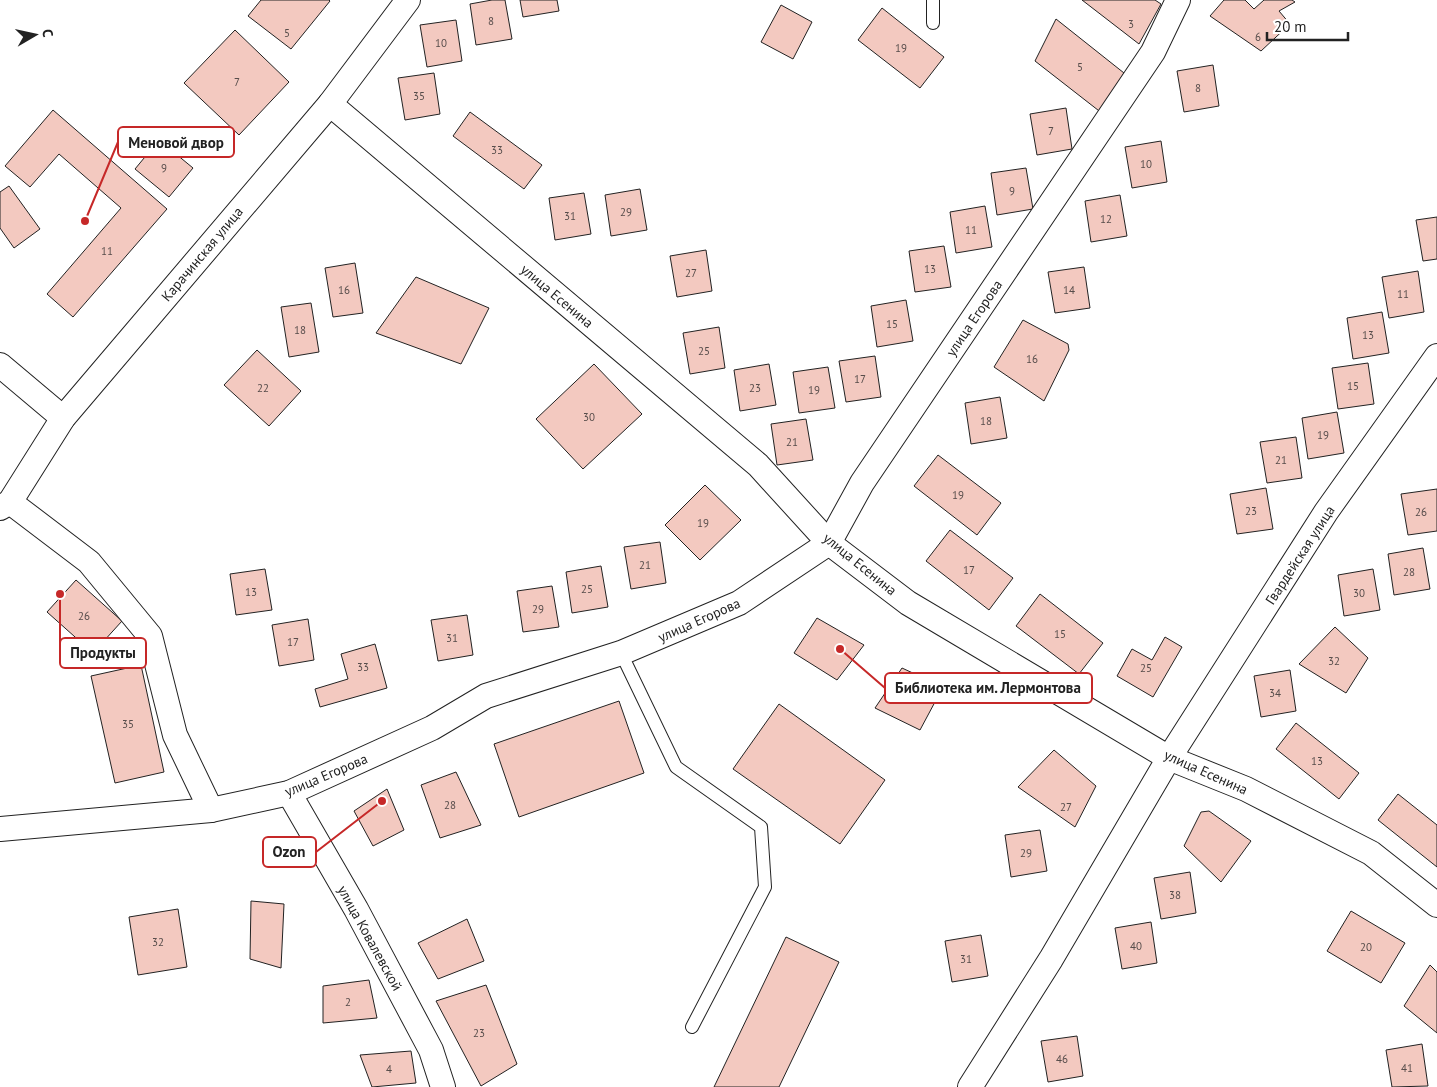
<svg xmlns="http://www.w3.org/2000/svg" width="1437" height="1087" viewBox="0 0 1437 1087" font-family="'PT Sans',sans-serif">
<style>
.building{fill:#f3c9c0;stroke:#222}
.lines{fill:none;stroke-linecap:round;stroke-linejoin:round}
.service-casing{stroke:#222;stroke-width:14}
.minor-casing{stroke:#222;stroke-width:26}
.service{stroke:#fff;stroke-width:12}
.minor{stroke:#fff;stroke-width:24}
.labels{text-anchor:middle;stroke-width:4;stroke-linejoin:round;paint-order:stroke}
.number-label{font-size:11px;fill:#564c4a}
.street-label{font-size:14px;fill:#222;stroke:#fff}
.leader{fill:none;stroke:#c62828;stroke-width:2}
.callout-dot{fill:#c62828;stroke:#fff;stroke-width:2}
.callout{fill:#fff;stroke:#c62828;stroke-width:2}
.callout-label{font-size:15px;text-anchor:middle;font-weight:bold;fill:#222}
</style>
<rect width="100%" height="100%" fill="#fff"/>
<g class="building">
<path d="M261,0H329L330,1L291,49L248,16Z"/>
<path d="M492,0H505L512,39L476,45L470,4Z"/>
<path d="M520,0H557L559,11L523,17Z"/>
<path d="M1082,0H1155L1161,4L1139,44Z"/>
<path d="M1224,0H1245L1254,9L1264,0H1292L1295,2L1279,11L1290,24L1261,51L1210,16Z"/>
<path d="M781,5L812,22L793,59L761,42Z"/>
<path d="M882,8L944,57L920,88L858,40Z"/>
<path d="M1056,19L1124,73L1103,114L1035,61Z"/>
<path d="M456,20L462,61L427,67L420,25Z"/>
<path d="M235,30L289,82L239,135L184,83Z"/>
<path d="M1213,65L1219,106L1184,112L1177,71Z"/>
<path d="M434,73L440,114L405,120L398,78Z"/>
<path d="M1066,108L1072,149L1037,155L1030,114Z"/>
<path d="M53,110L167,209L73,317L47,294L121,208L59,154L30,187L5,166Z"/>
<path d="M470,112L542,165L524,189L453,136Z"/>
<path d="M159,140L193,168L169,197L135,169Z"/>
<path d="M1161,141L1167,182L1132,188L1125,147Z"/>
<path d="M1026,168L1033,209L997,215L991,173Z"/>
<path d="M9,186L40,229L14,248L0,228V192Z"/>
<path d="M640,189L647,230L611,236L605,195Z"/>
<path d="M584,193L591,234L555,240L549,198Z"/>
<path d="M1120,195L1127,236L1091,242L1085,201Z"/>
<path d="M985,206L992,247L956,253L950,212Z"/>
<path d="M1437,217V259L1423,261L1416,220Z"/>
<path d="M944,246L951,287L915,292L909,251Z"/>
<path d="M706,250L712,291L677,297L670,256Z"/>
<path d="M355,263L363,313L333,317L325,268Z"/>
<path d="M1084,267L1090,308L1055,313L1048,272Z"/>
<path d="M1418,271L1424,312L1389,318L1382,277Z"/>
<path d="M416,277L489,308L461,364L376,333Z"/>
<path d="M906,300L913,341L877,347L871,306Z"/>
<path d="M311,303L319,352L289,357L281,307Z"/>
<path d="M1382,312L1389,353L1353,359L1347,318Z"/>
<path d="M1023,320L1068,344L1069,350L1044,401L994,367Z"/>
<path d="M719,327L725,368L690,374L683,333Z"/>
<path d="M257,350L301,391L269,426L224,385Z"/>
<path d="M875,356L881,397L846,402L839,361Z"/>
<path d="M1368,363L1374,404L1338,409L1332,368Z"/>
<path d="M594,364L642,414L583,469L536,419Z"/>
<path d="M769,364L776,405L740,411L734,370Z"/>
<path d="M828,367L835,408L799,413L793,372Z"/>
<path d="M1000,397L1007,438L971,444L965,403Z"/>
<path d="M1337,412L1344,453L1308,459L1302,418Z"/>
<path d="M806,419L813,460L777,465L771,424Z"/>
<path d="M1296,437L1302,478L1267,483L1260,442Z"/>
<path d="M938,455L1001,503L977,535L914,486Z"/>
<path d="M705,485L741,520L700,560L665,525Z"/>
<path d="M1266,488L1273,529L1237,534L1230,494Z"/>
<path d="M1437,489V531L1408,535L1401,494Z"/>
<path d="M950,530L1013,578L989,610L926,561Z"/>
<path d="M660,542L666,583L631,589L624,547Z"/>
<path d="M1423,548L1430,589L1394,595L1388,554Z"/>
<path d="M601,566L608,607L572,613L566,572Z"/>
<path d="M265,569L272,610L236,615L230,574Z"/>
<path d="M1373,569L1380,610L1344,616L1338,575Z"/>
<path d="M76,580L122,621L93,653L47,612Z"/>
<path d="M552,586L559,627L523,632L517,591Z"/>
<path d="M1040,594L1103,643L1079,674L1016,626Z"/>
<path d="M467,615L473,655L438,661L431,620Z"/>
<path d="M817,618L864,645L837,680L794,653Z"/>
<path d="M308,619L314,660L279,666L272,625Z"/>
<path d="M1335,627L1368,658L1346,693L1299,664Z"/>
<path d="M1165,637L1182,647L1153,697L1117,676L1132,649L1152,660Z"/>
<path d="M375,644L387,688L320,707L315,689L348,679L341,654Z"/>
<path d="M141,665L164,772L115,783L91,676Z"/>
<path d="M902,668L943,687L920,730L875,708Z"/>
<path d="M1290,670L1296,711L1261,717L1254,676Z"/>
<path d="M619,701L644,773L519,817L494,744Z"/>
<path d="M779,704L885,780L840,844L733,769Z"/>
<path d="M1296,723L1359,773L1339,799L1276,749Z"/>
<path d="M1054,750L1096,786L1075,827L1018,787Z"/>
<path d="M456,772L481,825L440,838L421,785Z"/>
<path d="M387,789L404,830L373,846L354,811Z"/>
<path d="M1398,794L1437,825V867L1378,820Z"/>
<path d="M1209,811L1251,841L1221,882L1184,846L1201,812Z"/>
<path d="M1040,830L1047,871L1011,877L1005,835Z"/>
<path d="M1190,872L1196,913L1161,919L1154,878Z"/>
<path d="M251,901L284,904L281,968L250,959Z"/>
<path d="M178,909L187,967L138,975L129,917Z"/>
<path d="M1351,911L1405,943L1381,983L1327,951Z"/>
<path d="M467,919L484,961L438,979L418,943Z"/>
<path d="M1151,922L1157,963L1122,969L1115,928Z"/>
<path d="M981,935L988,976L952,982L945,941Z"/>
<path d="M786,937L839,962L779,1087H714Z"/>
<path d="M1430,965L1437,972V1033L1404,1006Z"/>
<path d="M369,980L377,1018L323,1023V986Z"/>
<path d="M486,985L517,1064L481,1086L436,1001Z"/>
<path d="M1077,1036L1083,1076L1048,1082L1041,1041Z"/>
<path d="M1422,1044L1428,1086L1392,1087L1386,1050Z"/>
<path d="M411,1051L416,1083L372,1087L360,1055Z"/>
</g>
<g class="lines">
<defs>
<g id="service">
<path d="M933,23V0"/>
<path d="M621,653L676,767L761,827L765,887L692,1027"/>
</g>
<g id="minor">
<path d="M330,104L758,465L829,543L908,603L1169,758L1246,789L1371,853L1437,905"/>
<path d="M0,365L63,418"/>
<path d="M10,502L89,562L150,636L175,735L211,810"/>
<path d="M0,508L10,502L63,418L330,104L408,0"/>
<path d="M289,793L356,909L431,1050L443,1087"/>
<path d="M0,829L211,810L289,793L432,728L486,696L621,653L739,603L829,543L862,483L1153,52L1178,0"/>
<path d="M970,1087L1051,959L1169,758L1326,512L1437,356"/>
</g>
</defs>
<use href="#service" class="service-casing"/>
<use href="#minor" class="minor-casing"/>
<use href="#service" class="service"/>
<use href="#minor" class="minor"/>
</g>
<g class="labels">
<g class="number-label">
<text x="491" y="25">8</text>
<text x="1131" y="28">3</text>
<text x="287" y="37">5</text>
<text x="1258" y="41">6</text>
<text x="441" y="47">10</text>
<text x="901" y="52">19</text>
<text x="1080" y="71">5</text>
<text x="237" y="86">7</text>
<text x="1198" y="92">8</text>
<text x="419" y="100">35</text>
<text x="1051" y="135">7</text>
<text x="497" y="154">33</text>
<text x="1146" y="168">10</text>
<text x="164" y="172">9</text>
<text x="1012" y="195">9</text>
<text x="626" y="216">29</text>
<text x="570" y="220">31</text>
<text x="1106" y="223">12</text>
<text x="971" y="234">11</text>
<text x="107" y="255">11</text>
<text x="930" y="273">13</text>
<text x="691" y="277">27</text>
<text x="344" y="294">16</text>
<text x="1069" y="294">14</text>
<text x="1403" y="298">11</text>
<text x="892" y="328">15</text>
<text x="300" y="334">18</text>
<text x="1368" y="339">13</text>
<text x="704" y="355">25</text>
<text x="1032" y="363">16</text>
<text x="860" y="383">17</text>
<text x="1353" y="390">15</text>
<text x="263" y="392">22</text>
<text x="755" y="392">23</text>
<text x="814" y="394">19</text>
<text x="589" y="421">30</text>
<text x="986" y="425">18</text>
<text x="1323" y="439">19</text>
<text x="792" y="446">21</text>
<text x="1281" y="464">21</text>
<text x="958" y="499">19</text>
<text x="1251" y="515">23</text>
<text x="1421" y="516">26</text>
<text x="703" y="527">19</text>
<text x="645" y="569">21</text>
<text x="969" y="574">17</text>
<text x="1409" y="576">28</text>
<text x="587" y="593">25</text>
<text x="251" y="596">13</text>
<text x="1359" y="597">30</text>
<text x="538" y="613">29</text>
<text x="84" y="620">26</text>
<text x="1060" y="638">15</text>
<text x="452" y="642">31</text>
<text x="293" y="646">17</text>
<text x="1334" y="665">32</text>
<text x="363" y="671">33</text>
<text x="1146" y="672">25</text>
<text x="1275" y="697">34</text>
<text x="128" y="728">35</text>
<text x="1317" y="765">13</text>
<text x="450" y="809">28</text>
<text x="1066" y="811">27</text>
<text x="1026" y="857">29</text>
<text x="1175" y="899">38</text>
<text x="158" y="946">32</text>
<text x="1136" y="950">40</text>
<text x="1366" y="951">20</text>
<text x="966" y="963">31</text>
<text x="348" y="1006">2</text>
<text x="479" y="1037">23</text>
<text x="1062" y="1063">46</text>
<text x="1407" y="1072">41</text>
<text x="389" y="1073">4</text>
</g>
<g class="street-label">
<text transform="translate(202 254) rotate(-50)" y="5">Карачинская улица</text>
<text transform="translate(557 296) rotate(40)" y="5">улица Есенина</text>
<text transform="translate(974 318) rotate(-56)" y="5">улица Егорова</text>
<text transform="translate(1300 555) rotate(-57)" y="5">Гвардейская улица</text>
<text transform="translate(860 564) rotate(39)" y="5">улица Есенина</text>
<text transform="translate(699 620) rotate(-24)" y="5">улица Егорова</text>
<text transform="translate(1206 772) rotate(24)" y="5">улица Есенина</text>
<text transform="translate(326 775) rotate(-23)" y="5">улица Егорова</text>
<text transform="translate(370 938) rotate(61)" y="5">улица Ковалевской</text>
</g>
</g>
<path class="leader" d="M85 221L118 142M60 594L60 653M840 649L885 688M382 801L316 852"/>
<g class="callout-dot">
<circle cx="85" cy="221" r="5"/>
<circle cx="60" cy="594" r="5"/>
<circle cx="840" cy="649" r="5"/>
<circle cx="382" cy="801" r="5"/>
</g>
<g class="callout">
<rect x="118" y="127" width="116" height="30" rx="5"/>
<rect x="60" y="638" width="86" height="30" rx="5"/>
<rect x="885" y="673" width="207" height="30" rx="5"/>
<rect x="263" y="837" width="53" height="30" rx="5"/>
</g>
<g class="callout-label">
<text x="176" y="148">Меновой двор</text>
<text x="103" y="658">Продукты</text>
<text x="988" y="693">Библиотека им. Лермонтова</text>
<text x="289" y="857">Ozon</text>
</g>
<g transform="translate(35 35) rotate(81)" stroke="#ffffff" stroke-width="4" paint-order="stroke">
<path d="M0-4L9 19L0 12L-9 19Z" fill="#222222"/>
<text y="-8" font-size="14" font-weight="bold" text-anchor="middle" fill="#222222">С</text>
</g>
<path d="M1267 32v8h81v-8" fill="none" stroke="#222222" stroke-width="2.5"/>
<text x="1274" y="32" font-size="15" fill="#222222" stroke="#ffffff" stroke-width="4" paint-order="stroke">20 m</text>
</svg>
